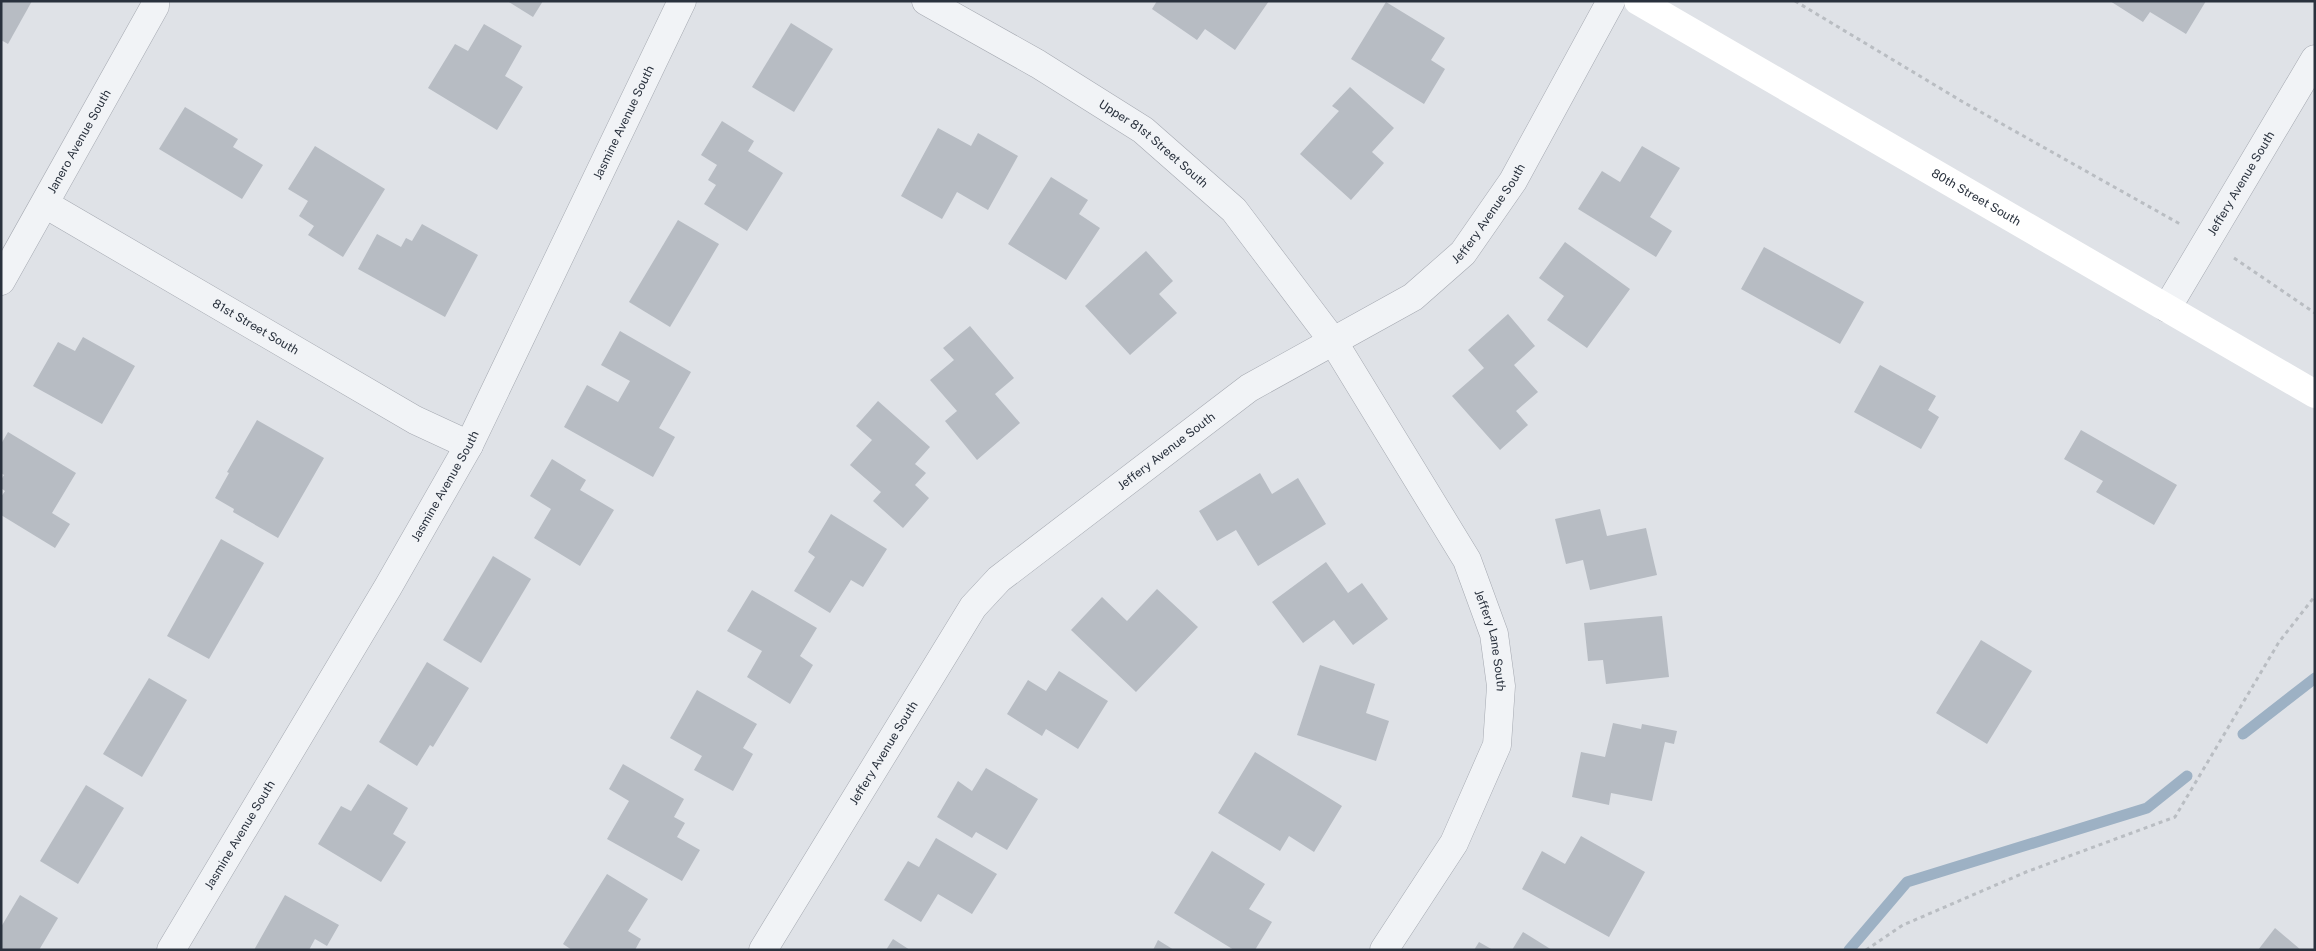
<svg xmlns="http://www.w3.org/2000/svg" width="2316" height="951" viewBox="0 0 2316 951" font-family="'Public Sans',sans-serif">
<style>
.lines{fill:none;stroke-linecap:round;stroke-linejoin:round}
.stream{stroke:#9db1c4;stroke-width:11}
.building{fill:#b7bcc3}
.street-casing{stroke:#a5a9b1;stroke-width:29}
.path{stroke:#b9bdc2;stroke-width:3;stroke-dasharray:4 4;stroke-linecap:butt}
.street{stroke:#f1f3f6;stroke-width:28}
.secondary{stroke:#fff;stroke-width:28}
.labels{text-anchor:middle;stroke-width:5;stroke-linejoin:round;paint-order:stroke}
.street-label{font-size:12px;fill:#29313d;stroke:#eef1f5}
</style>
<rect width="100%" height="100%" fill="#dfe2e7"/>
<g class="lines">
<g class="stream">
<path d="M2243,734L2315,678"/>
<path d="M1849,950L1907,882L2147,808L2187,776"/>
</g>
</g>
<g class="building">
<path d="M1,1H32L8,44L1,40Z"/>
<path d="M507,1H543L533,17Z"/>
<path d="M1157,1H1269L1235,50L1205,29L1197,40L1152,9Z"/>
<path d="M2110,1H2206L2186,34L2150,12L2143,22Z"/>
<path d="M1386,2L1445,38L1431,60L1445,69L1424,104L1351,59Z"/>
<path d="M791,23L833,49L794,112L752,87Z"/>
<path d="M484,24L522,46L505,76L523,87L497,130L428,88L455,44L468,51Z"/>
<path d="M1350,87L1394,128L1372,152L1384,163L1351,200L1300,154L1339,111L1332,106Z"/>
<path d="M185,107L238,139L233,147L263,165L242,199L159,149Z"/>
<path d="M722,121L754,141L748,151L783,173L747,231L704,204L716,185L708,180L717,165L701,155Z"/>
<path d="M938,128L971,146L978,133L1018,156L988,210L957,192L942,219L901,196Z"/>
<path d="M315,146L385,189L343,257L308,235L314,226L299,216L308,201L288,189Z"/>
<path d="M1642,146L1680,168L1650,217L1672,231L1656,257L1578,209L1602,171L1620,182Z"/>
<path d="M1051,177L1088,200L1079,214L1100,228L1066,280L1008,244Z"/>
<path d="M678,220L719,244L670,327L629,302Z"/>
<path d="M422,224L478,255L445,317L358,269L377,234L401,247L406,238L412,241Z"/>
<path d="M1565,242L1630,289L1587,348L1547,320L1564,296L1539,278Z"/>
<path d="M1764,247L1864,302L1840,344L1741,289Z"/>
<path d="M1146,251L1173,281L1159,294L1177,313L1130,355L1085,306Z"/>
<path d="M1508,314L1535,346L1514,365L1538,392L1516,411L1528,425L1500,450L1452,396L1484,368L1468,350Z"/>
<path d="M970,326L1014,378L995,394L1020,423L977,460L945,421L957,411L930,380L954,360L943,348Z"/>
<path d="M620,331L691,372L659,428L675,437L653,477L564,427L587,385L618,402L630,381L601,365Z"/>
<path d="M83,337L135,366L102,424L33,386L58,342L75,351Z"/>
<path d="M1880,365L1936,396L1928,410L1939,417L1921,449L1854,412Z"/>
<path d="M878,401L930,447L915,464L926,473L915,485L929,498L903,528L873,501L881,492L850,465L872,440L856,426Z"/>
<path d="M257,420L324,458L278,538L233,512L234,509L215,498L229,473L227,472Z"/>
<path d="M2081,430L2177,485L2154,525L2096,492L2103,481L2064,459Z"/>
<path d="M8,432L76,473L52,513L70,524L55,548L1,515V497L5,491L1,488V480L4,475L1,473V444Z"/>
<path d="M552,459L586,480L580,490L614,510L580,566L534,538L551,509L530,496Z"/>
<path d="M1260,473L1272,494L1298,478L1326,524L1258,566L1236,530L1217,541L1199,511Z"/>
<path d="M1600,509L1607,536L1646,528L1657,575L1590,590L1583,560L1566,564L1555,519Z"/>
<path d="M831,514L887,549L863,587L851,580L830,613L794,591L815,557L808,552Z"/>
<path d="M221,539L264,563L209,659L167,636Z"/>
<path d="M493,556L531,579L481,663L443,640Z"/>
<path d="M1326,562L1348,593L1362,583L1388,619L1353,645L1334,620L1303,643L1272,602Z"/>
<path d="M1157,589L1198,627L1136,692L1071,630L1102,597L1127,621Z"/>
<path d="M752,590L817,628L800,656L813,665L790,704L747,677L762,651L727,631Z"/>
<path d="M1662,616L1669,677L1606,684L1603,660L1588,661L1584,623Z"/>
<path d="M1981,640L2032,671L1987,744L1936,713Z"/>
<path d="M427,662L469,688L433,747L430,745L417,766L379,742Z"/>
<path d="M1320,665L1375,684L1366,713L1389,721L1376,761L1297,735Z"/>
<path d="M1059,671L1108,701L1078,749L1046,729L1042,736L1007,714L1028,680L1046,691Z"/>
<path d="M149,678L187,700L142,777L103,754Z"/>
<path d="M697,690L757,724L743,748L753,754L733,791L694,770L702,756L670,738Z"/>
<path d="M1613,723L1641,729L1642,724L1677,731L1674,744L1665,742L1652,801L1611,793L1609,805L1572,797L1581,752L1605,757Z"/>
<path d="M1255,752L1342,806L1314,852L1289,836L1280,851L1218,813Z"/>
<path d="M623,764L684,799L674,817L685,823L677,837L700,850L682,881L607,839L629,801L609,789Z"/>
<path d="M986,768L1038,799L1007,850L976,832L972,838L937,817L958,781L972,791Z"/>
<path d="M368,784L408,808L393,834L406,842L381,882L318,844L341,806L351,811Z"/>
<path d="M86,785L124,808L78,884L40,861Z"/>
<path d="M1581,836L1645,872L1609,937L1522,889L1542,851L1565,864Z"/>
<path d="M936,838L997,874L972,914L938,894L921,922L884,900L908,861L919,867Z"/>
<path d="M1212,851L1265,884L1249,909L1272,922L1255,950H1234L1174,913Z"/>
<path d="M607,874L648,899L628,931L641,939L635,950H572L563,944Z"/>
<path d="M20,895L58,918L39,950H1V927Z"/>
<path d="M285,895L339,925L327,946L315,939L309,950H254Z"/>
<path d="M2275,928L2301,950H2258Z"/>
<path d="M1523,932L1552,950H1512Z"/>
<path d="M893,939L910,950H886Z"/>
<path d="M1158,940L1174,950H1153Z"/>
<path d="M1479,942L1493,950H1474Z"/>
</g>
<g class="lines">
<defs>
<g id="street">
<path id="s1" d="M926,1L1038,64L1143,130L1234,210L1333,341L1467,560L1494,634L1501,686L1497,745L1454,843L1384,950"/>
<path id="s2" d="M45,204L415,420L469,445"/>
<path id="s3" d="M1,281L155,6V1"/>
<path id="s4" d="M2167,308L2315,59"/>
<path id="s5" d="M171,950L388,587L469,445L682,1"/>
<path id="s6" d="M763,950L973,607L999,579L1249,388L1413,297L1463,253L1513,181L1611,1"/>
</g>
</defs>
<use href="#street" class="street-casing"/>
<g class="path">
<path d="M1795,1L1963,102L2180,224"/>
<path d="M2234,258L2315,313"/>
<path d="M1866,950L1903,925L2026,872L2175,817L2279,642L2315,596"/>
</g>
<use href="#street" class="street"/>
<path class="secondary" id="s7" d="M1638,1L2315,394"/>
</g>
<g class="labels">
<g class="street-label">
<text dy="4" stroke="none"><textPath href="#s5" startOffset="944">Jasmine Avenue South</textPath></text>
<text dy="4" stroke="none"><textPath href="#s3" startOffset="160">Janero Avenue South</textPath></text>
<text dy="4" stroke="none"><textPath href="#s1" startOffset="269">Upper 81st Street South</textPath></text>
<text dy="4" stroke="none"><textPath href="#s4" startOffset="145">Jeffery Avenue South</textPath></text>
<text dy="4" stroke="none"><textPath href="#s7" startOffset="391">80th Street South</textPath></text>
<text dy="4" stroke="none"><textPath href="#s6" startOffset="1056">Jeffery Avenue South</textPath></text>
<text dy="4" stroke="none"><textPath href="#s2" startOffset="244">81st Street South</textPath></text>
<text dy="4" stroke="none"><textPath href="#s6" startOffset="651">Jeffery Avenue South</textPath></text>
<text dy="4" stroke="none"><textPath href="#s5" startOffset="539">Jasmine Avenue South</textPath></text>
<text dy="4" stroke="none"><textPath href="#s1" startOffset="879">Jeffery Lane South</textPath></text>
<text dy="4" stroke="none"><textPath href="#s6" startOffset="231">Jeffery Avenue South</textPath></text>
<text dy="4" stroke="none"><textPath href="#s5" startOffset="134">Jasmine Avenue South</textPath></text>
</g>
</g>
<rect width="2316" height="951" fill="none" stroke="#29313d" stroke-width="5"/>
</svg>
